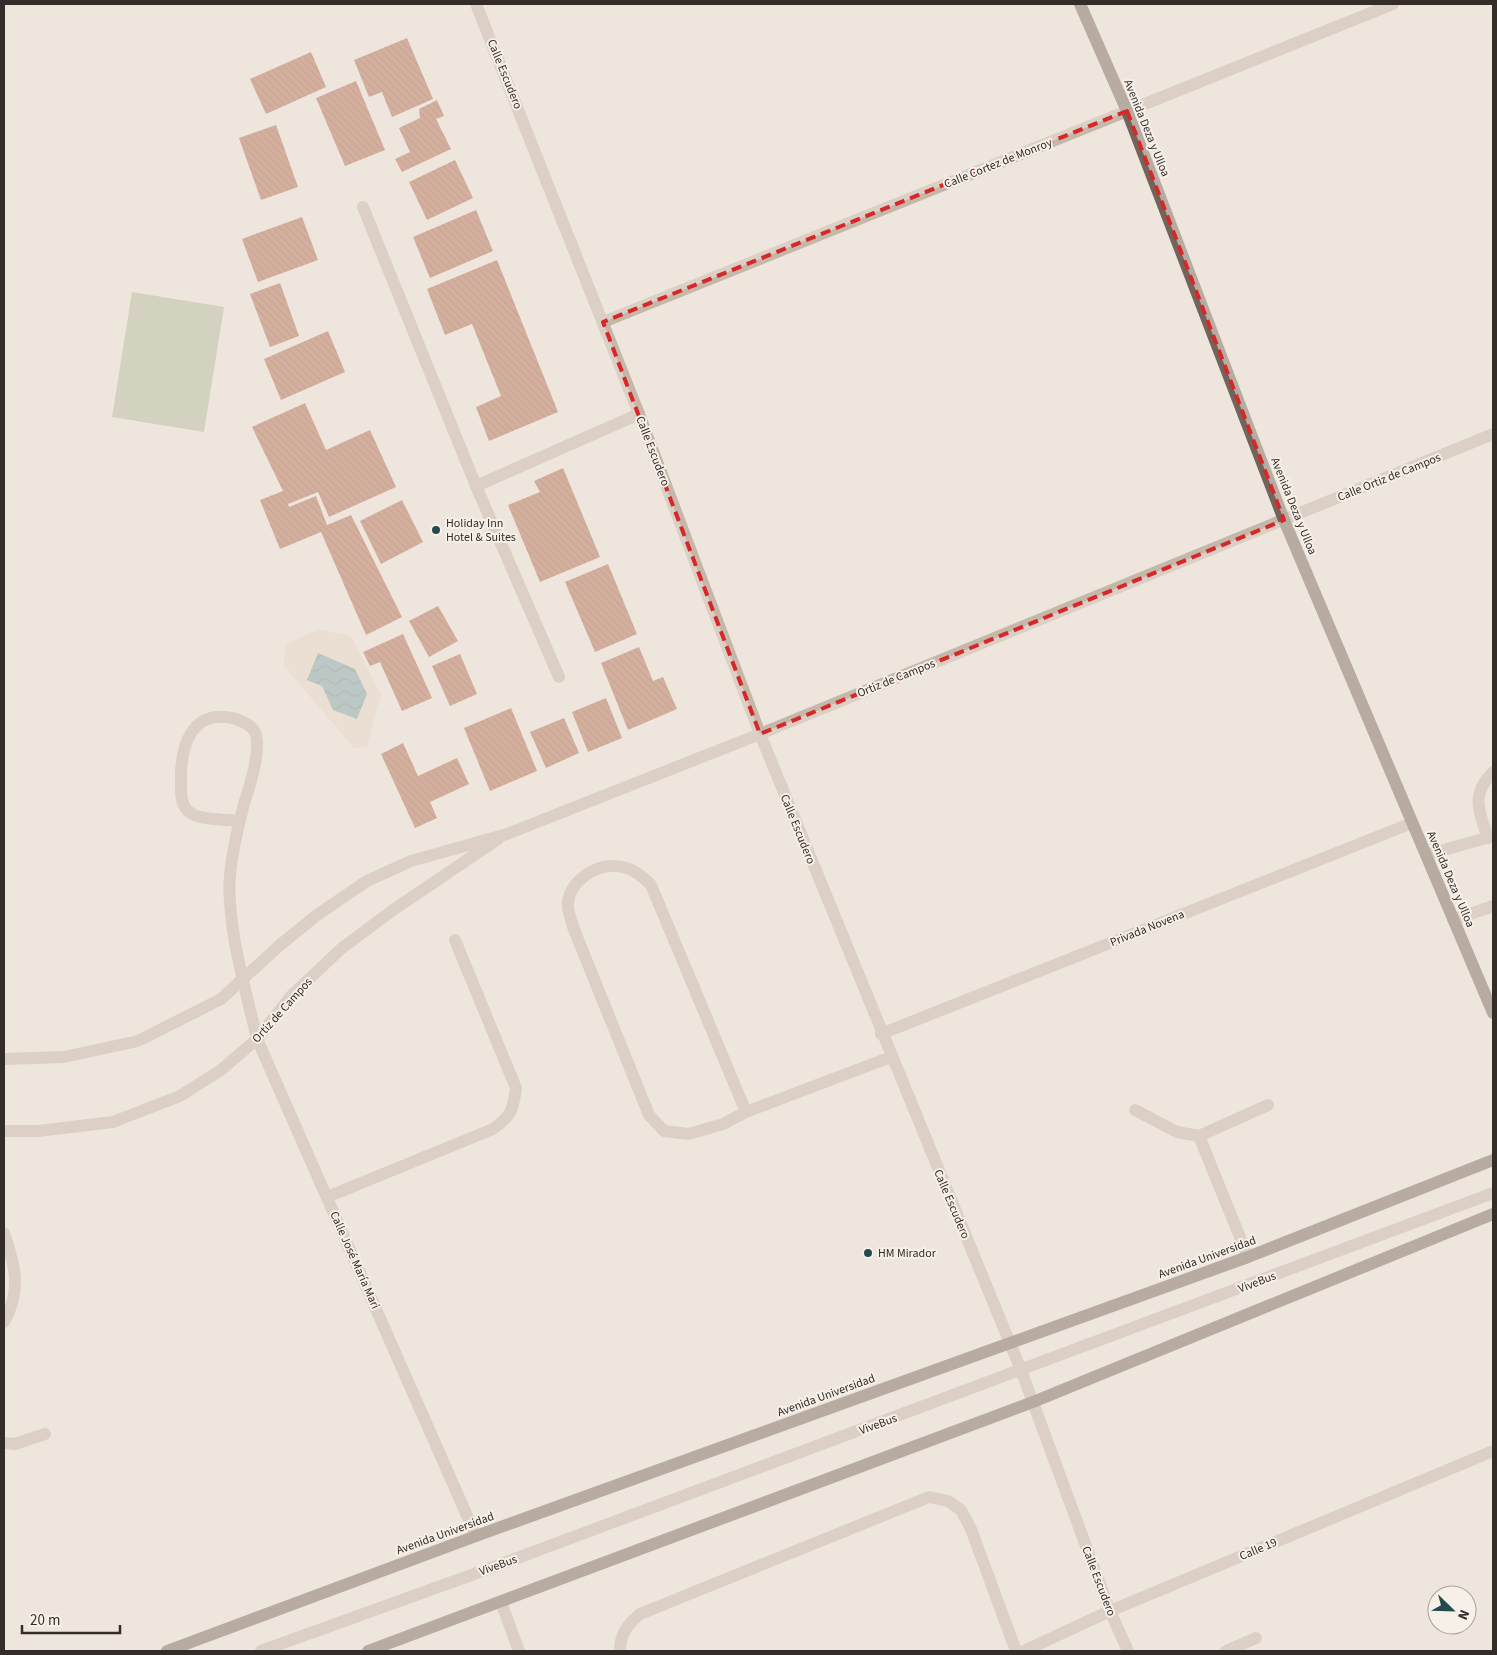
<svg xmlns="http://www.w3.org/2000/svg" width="1497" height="1655" viewBox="0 0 1497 1655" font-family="'Source Sans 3',sans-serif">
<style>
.green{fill:#b1bb9e}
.plaza{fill:#e4d7c5}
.water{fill:url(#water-waves)}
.building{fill:url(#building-back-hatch)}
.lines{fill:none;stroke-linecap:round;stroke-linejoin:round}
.minor{stroke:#c5b7aa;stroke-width:12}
.major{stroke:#73645b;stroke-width:12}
.marked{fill:none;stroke:#d62828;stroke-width:4;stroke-dasharray:10 6;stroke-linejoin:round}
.poi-dot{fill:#234b4f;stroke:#f7f0e8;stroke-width:2}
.labels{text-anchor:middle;stroke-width:4;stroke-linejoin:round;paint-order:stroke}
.street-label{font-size:12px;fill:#332c28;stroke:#f7f0e8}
.poi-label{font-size:12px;fill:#332c28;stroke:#f7f0e8;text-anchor:start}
</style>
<defs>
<pattern id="water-waves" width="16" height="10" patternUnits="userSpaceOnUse" patternTransform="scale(1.25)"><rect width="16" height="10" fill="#7fa5a8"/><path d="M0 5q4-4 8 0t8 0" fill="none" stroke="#698789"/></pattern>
<pattern id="building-back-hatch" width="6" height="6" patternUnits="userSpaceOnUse" patternTransform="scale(1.25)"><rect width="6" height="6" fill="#b66d52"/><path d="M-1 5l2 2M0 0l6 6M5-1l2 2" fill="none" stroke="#955a44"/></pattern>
</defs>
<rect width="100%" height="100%" fill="#eee6dc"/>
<path class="green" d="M132,292L224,307L204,432L112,417Z"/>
<path class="plaza" d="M319,629L351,636L381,695L367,747L354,748L283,665L287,643Z"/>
<path class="water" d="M318,653L355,669L367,694L357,719L333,710L322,686L307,680Z"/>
<g class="building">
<path d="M407,38L433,99L392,117L382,92L369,97L354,60Z"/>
<path d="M311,52L326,87L266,114L250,79Z"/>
<path d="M356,81L385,150L345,166L316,98Z"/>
<path d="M437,100L444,116L436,119L451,149L402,172L395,159L410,152L399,128L420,118L419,109Z"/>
<path d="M276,125L298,187L261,200L239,138Z"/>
<path d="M455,160L473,198L427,220L409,182Z"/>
<path d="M476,210L493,251L430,278L413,237Z"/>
<path d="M302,217L318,260L258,282L242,239Z"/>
<path d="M497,260L558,412L489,441L476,407L501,396L472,324L445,335L427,289Z"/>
<path d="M280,283L299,336L270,347L250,294Z"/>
<path d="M328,331L345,372L281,400L264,359Z"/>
<path d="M305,403L326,450L370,430L396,487L329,517L318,492L288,504L289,507L316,496L327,525L351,515L402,617L366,635L321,532L280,549L260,500L283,491L252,427Z"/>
<path d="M563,468L600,557L540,582L508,505L540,492L534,481Z"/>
<path d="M402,500L423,542L381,564L360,521Z"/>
<path d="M608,564L637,634L595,652L565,582Z"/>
<path d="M438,606L458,641L429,657L409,621Z"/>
<path d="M403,634L432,698L402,711L380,662L370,666L363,652Z"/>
<path d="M639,647L653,681L663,677L677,709L628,730L601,663Z"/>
<path d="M460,654L477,694L450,706L432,666Z"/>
<path d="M606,698L622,738L588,752L572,712Z"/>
<path d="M511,708L537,771L490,791L464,728Z"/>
<path d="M564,718L579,753L546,768L530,732Z"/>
<path d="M403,743L418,776L457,758L469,784L430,802L437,818L415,828L381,754Z"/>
</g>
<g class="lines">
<g class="minor">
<path d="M476,4L639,414L760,734L1021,1370L1110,1611L1128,1651"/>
<path d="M363,207L476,486L559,677"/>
<path d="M603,322L1393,4"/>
<path d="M476,486L639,414"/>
<path d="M239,821C224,819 199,821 188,811C180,803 181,792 181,782C180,747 191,707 236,719C247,723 257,728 257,741C258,762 250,784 244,804C238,827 232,851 230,875C226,925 246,990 257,1039L476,1536"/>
<path d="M1488,838C1479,811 1470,795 1493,772"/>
<path d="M1426,855L1493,836"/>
<path d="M1453,920L1493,906"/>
<path d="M881,1034L1412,823"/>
<path d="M4,1059L64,1057L138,1041L221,999L280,945L317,915L367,881L411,861L507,834L760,734L1493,434"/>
<path d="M1135,1110L1177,1132L1199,1136"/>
<path d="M746,1112L651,885C641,875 630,866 614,866C592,865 566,885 568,908C569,915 572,921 573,927L649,1115L664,1131L689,1134L723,1124L746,1112L891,1057"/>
<path d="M4,1131H38L113,1122L180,1096L221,1070L257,1039L292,995L342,948L393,910L498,839"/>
<path d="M327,1197L493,1129C511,1116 513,1111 516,1088L455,940"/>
<path d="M4,1233C15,1265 22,1290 4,1322"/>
<path d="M1248,1257L1199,1136L1268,1105"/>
<path d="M4,1443L15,1444L45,1434"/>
<path d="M501,1602L519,1651"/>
<path d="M261,1651L488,1569L1493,1193"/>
<path d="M620,1651C620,1634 627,1625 640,1614L929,1497L948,1501L961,1510L971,1529L1016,1651"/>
<path d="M1024,1651L1110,1611L1493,1451"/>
<path d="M1226,1651L1256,1638"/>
</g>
<g class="major">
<path d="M1080,4L1127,111L1284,520L1493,1013"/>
<path d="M167,1651L476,1536L1248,1257L1493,1160"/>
<path d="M368,1651L1033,1402L1493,1214"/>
</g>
</g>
<path d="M0 0H1497V1655H0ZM1127,111L1284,520L760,734L603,322Z" fill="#eee6dc" fill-opacity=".55" fill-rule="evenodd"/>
<path class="marked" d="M1127,111L1284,520L760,734L603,322Z"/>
<g class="poi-dot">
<circle cx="436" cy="530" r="5"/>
<circle cx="868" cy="1253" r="5"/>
</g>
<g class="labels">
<g class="street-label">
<text transform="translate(505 74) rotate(68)" y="4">Calle Escudero</text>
<text transform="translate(1147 128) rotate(68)" y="4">Avenida Deza y Ulloa</text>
<text transform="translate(998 163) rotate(-22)" y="4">Calle Cortez de Monroy</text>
<text transform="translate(653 451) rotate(69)" y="4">Calle Escudero</text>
<text transform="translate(1389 477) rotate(-22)" y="4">Calle Ortiz de Campos</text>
<text transform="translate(1294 506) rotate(68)" y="4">Avenida Deza y Ulloa</text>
<text transform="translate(896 678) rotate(-22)" y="4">Ortiz de Campos</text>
<text transform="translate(798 829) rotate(68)" y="4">Calle Escudero</text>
<text transform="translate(1451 879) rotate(67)" y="4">Avenida Deza y Ulloa</text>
<text transform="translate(1147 928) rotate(-22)" y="4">Privada Novena</text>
<text transform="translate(282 1010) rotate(-48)" y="4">Ortiz de Campos</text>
<text transform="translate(952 1204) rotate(67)" y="4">Calle Escudero</text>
<text transform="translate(1207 1257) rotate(-20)" y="4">Avenida Universidad</text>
<text transform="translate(355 1260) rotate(66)" y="4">Calle José María Mari</text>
<text transform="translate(1257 1282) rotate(-21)" y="4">ViveBus</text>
<text transform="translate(826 1395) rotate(-20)" y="4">Avenida Universidad</text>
<text transform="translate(878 1424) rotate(-20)" y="4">ViveBus</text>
<text transform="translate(445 1533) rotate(-20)" y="4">Avenida Universidad</text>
<text transform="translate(1258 1549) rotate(-23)" y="4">Calle 19</text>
<text transform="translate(498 1565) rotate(-20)" y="4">ViveBus</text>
<text transform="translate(1099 1581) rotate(69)" y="4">Calle Escudero</text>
</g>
<g class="poi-label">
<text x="446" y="527">Holiday Inn<tspan x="446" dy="14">Hotel &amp; Suites</tspan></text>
<text x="878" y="1257">HM Mirador</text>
</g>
</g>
<rect width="1497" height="1655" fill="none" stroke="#332c28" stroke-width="10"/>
<g transform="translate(1452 1610) rotate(113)"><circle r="24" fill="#f7f0e8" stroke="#a9a29b"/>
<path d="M0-4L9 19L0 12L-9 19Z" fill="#234b4f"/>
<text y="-8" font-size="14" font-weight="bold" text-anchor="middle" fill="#332c28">N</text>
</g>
<path d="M22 1625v8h98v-8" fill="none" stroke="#332c28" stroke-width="2.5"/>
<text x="30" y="1625" font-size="15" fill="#332c28" stroke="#f7f0e8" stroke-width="4" paint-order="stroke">20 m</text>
</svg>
